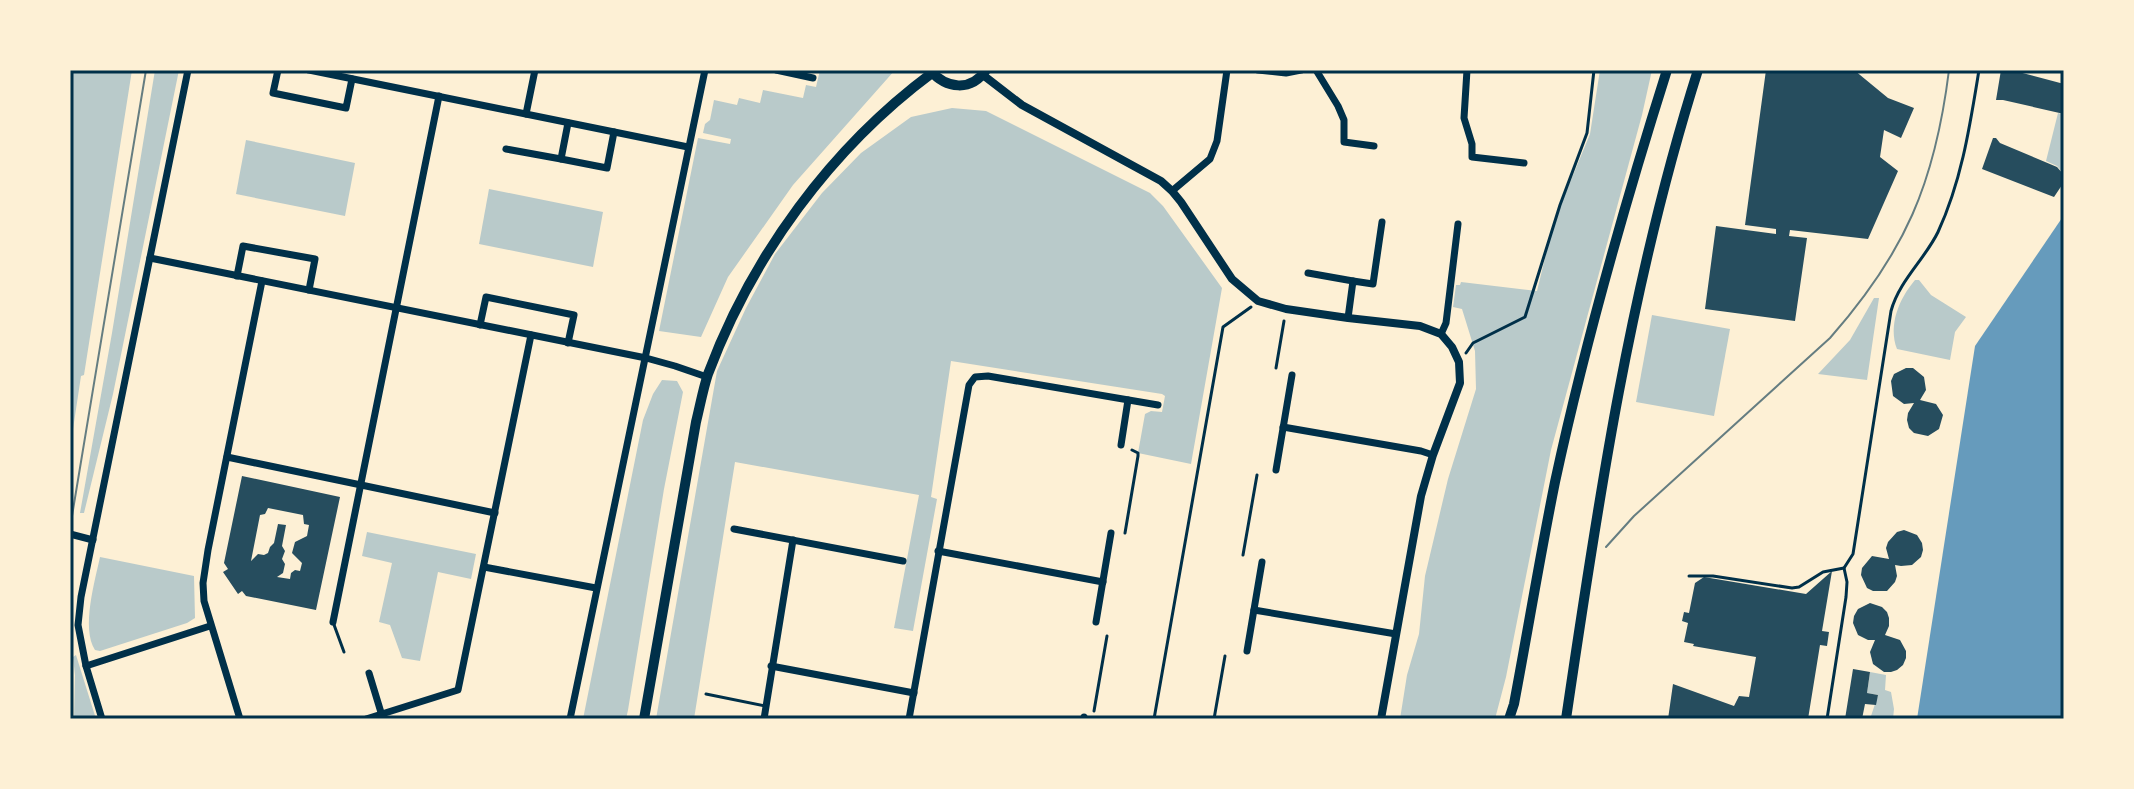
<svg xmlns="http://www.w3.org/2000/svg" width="2134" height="789" viewBox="0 0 2134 789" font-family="'Noto Sans',sans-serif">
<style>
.green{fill:#b9caca}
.water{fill:#669bbc}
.building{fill:#264d5e;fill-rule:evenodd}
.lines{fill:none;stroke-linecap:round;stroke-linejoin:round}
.path{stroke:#003049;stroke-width:3}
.service{stroke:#003049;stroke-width:3}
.minor{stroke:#003049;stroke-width:7}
.tertiary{stroke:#003049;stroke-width:8}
.primary{stroke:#003049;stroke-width:10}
.tram{stroke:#657d81;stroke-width:2}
.neatline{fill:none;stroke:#003049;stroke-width:3}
</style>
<rect width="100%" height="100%" fill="#fdf0d5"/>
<g class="green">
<path d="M70,70H132L84,375L81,376L70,449Z"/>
<path d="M155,70H179L113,394L84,513H80L112,333Z"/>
<path d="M820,70H895L793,185L728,277L701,337L659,331L698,138L730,144L731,139L703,133L705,124L710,120L714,100L737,105L739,98L760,103L763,90L803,98L806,85L816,87Z"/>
<path d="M1600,70H1652L1642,115L1551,450L1506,677L1495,719H1400L1407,675L1419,634L1425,576L1448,479L1476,389L1475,351L1462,309L1453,307L1456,285H1460L1461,282L1537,291L1554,221L1590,134Z"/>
<path d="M952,108L986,111L1150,193L1163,206L1222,288L1191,464L1138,453L1145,414L1151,411L1162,412L1165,396L1162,394L951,361L931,497L937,499L913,631L894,628L919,495L735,462L694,719H656L717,371L746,308L775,254L822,193L861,153L911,117Z"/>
<path d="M2058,113L2064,115V174L2057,166L2046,161Z"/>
<path d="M246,140L355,163L345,216L236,194Z"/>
<path d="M489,189L603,212L593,267L479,244Z"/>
<path d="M1915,280H1919L1931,295L1966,317L1955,332L1950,360L1897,349C1888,325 1899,299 1915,280Z"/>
<path d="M1874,298H1879L1867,380L1818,374L1850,340Z"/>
<path d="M1652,315L1730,329L1714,416L1636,402Z"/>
<path d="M662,380L677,381L683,392L664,489L628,710L626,719H583L643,420L653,394Z"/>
<path d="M367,532L476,554L471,579L438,572L420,661L402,658L390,625L379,622L392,563L362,556Z"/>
<path d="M100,557L194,576L195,618L187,623L100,651L95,650C81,628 95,581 100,557Z"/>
<path d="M76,655L96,719H74L75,675L73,657Z"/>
<path d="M1870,672L1886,675L1885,690L1891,692L1894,709L1893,719H1870L1878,695L1867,693Z"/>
</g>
<path class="water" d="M2064,215V719H1917L1975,346Z"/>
<g class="building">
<path d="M1766,70H1854L1888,98L1914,108L1901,138L1884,130L1880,157L1898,171L1868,239L1790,230L1789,236L1807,238L1795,321L1705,309L1716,226L1776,234V229L1745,225Z"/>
<path d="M2001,70H2011L2064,84V114L2003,100H1996Z"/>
<path d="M1993,138H1996L2000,143L2057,167L2064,175V182L2054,197L1982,169Z"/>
<path d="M1906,368H1913L1924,377L1926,390L1920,400L1936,404L1943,415L1939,429L1928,436L1914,433L1909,428L1907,420L1908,413L1914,403L1904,404L1893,396L1891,381L1894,374Z"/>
<path d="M242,476L340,497L316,610L246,596L242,591L238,594L223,572L228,569L224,563ZM268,508L303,515L304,524L309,525L307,536L295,542L292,553L302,563L300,571L295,570L291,573L290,579L277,577L283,573L285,564L282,559L285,551L282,546L286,525L278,524L274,543L270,547L268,553L264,555L258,554L251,561L260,515L265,514Z"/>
<path d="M1904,530L1917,535L1922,543L1923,550L1921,557L1912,565L1901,566L1895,565L1897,576L1895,582L1887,591H1873L1867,588L1861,575L1862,568L1872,556L1889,559L1886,548L1888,542L1897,532Z"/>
<path d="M1832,571L1822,631L1829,632L1827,646L1820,645L1808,719H1668L1673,684L1734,706L1739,696L1749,697L1756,657L1693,646L1694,644L1684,642L1688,623L1682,621L1684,612L1689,613L1695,583L1704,577L1806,594Z"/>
<path d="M1870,603L1882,607L1887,612L1889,618V626L1885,635L1900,640L1906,651V658L1903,665L1897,670L1891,672H1884L1873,664L1870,652L1875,640H1868L1858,635L1853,623L1854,616L1858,609Z"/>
<path d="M1853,669L1870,672L1867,693L1878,695L1876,705L1865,704L1862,719H1845Z"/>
</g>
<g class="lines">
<g class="path">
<path d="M1466,353L1473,343L1525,317L1560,205L1587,133L1594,70"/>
<path d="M1276,368L1284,321"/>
<path d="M1125,533L1138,456V453L1132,450"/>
<path d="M1243,555L1257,475"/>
<path d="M1094,711L1107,636"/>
<path d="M1154,719L1223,327L1251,307"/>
<path d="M1214,719L1225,656"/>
</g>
<g class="service">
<path d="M1689,576H1713L1792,588L1799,587L1823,572L1844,568"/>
<path d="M333,622L344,652"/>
<path d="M706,694L765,706"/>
<path d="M1827,719L1846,597L1847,582L1844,568L1853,554L1891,311C1899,281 1925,259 1938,232C1962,180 1970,125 1979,70"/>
</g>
<g class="minor">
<path d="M278,70L273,93L346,108L352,79"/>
<path d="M309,70L688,147"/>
<path d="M776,70L813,78"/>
<path d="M1258,70L1286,73L1301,70"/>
<path d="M1316,70L1338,106L1344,120V142L1374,146"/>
<path d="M1467,70L1464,118L1472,144V157L1524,163"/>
<path d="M526,114L535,70"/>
<path d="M568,123L561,159L607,168L614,132"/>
<path d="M506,149L561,159"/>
<path d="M1172,191L1210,159L1217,141L1227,70"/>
<path d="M150,258L646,358L675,366L707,377"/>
<path d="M1308,273L1353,281"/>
<path d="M237,276L243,246L315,259L309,290"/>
<path d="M1348,318L1353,281L1373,284L1382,222"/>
<path d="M480,325L486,297L574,315L568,343"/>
<path d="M1441,334L1446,323L1458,224"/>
<path d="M1283,427L1421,451L1433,455"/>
<path d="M1121,445L1128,400"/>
<path d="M227,457L495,513"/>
<path d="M1276,470L1292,375"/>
<path d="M734,529L903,561"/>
<path d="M70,534L93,540"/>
<path d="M938,551L1103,582"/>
<path d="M484,567L596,588"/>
<path d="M1254,610L1396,634"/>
<path d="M333,622L439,96"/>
<path d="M1096,622L1111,533"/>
<path d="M1247,651L1262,562"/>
<path d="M86,666L210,626"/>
<path d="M771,666L914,693"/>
<path d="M369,673L383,719"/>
<path d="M102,719L86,666L78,625L81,597L188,70"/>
<path d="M240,719L204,601L203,583L208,550L262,281"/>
<path d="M366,719L458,690L531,335"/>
<path d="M570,719L705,70"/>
<path d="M764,719L793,540"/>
<path d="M909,719L969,385L975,377L988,376L1158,405"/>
<path d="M1084,719V717"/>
</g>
<path class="tertiary" d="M983,75L1022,105L1161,181L1172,191L1181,202L1232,279L1258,301L1286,309L1348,318L1420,326L1441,334L1452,347L1459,362L1460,383L1433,455L1421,496L1381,719"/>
<g class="primary">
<path d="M930,70C946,89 971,92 986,70"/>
<path d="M644,719L696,422C700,406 703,389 708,374C752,256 831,148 932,73"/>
<path d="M1509,719L1514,704C1528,630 1540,556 1555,482C1585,343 1624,206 1667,70"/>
<path d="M1566,719C1598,501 1631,281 1698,70"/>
</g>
<g class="tram">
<path d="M70,528L146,70"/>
<path d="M1606,547L1634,516L1830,338C1905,253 1935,183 1949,70"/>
</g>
</g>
<rect width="2134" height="789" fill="none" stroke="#fdf0d5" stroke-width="144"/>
<rect x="72" y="72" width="1990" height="645" class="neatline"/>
</svg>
